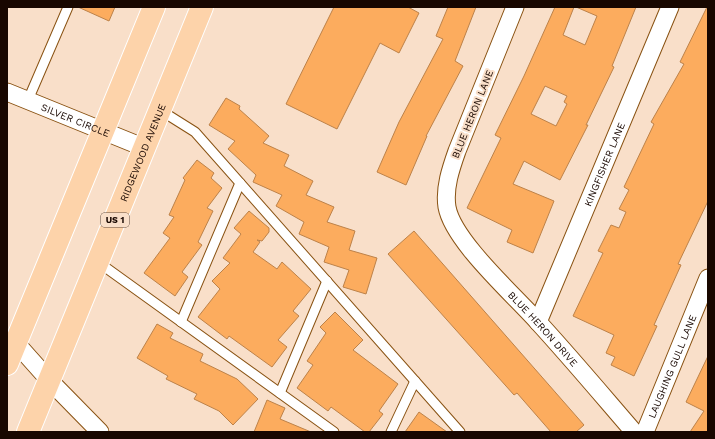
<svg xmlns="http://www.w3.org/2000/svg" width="715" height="439" viewBox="0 0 715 439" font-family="'Work Sans',sans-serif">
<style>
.building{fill:#fcac5e;stroke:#bd8249;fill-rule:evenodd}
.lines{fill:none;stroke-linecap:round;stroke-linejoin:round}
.service-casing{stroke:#895212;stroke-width:11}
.minor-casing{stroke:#895212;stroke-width:19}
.primary-casing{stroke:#fff;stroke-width:24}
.service{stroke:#fff;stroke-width:9}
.minor{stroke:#fff;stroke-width:17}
.primary{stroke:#fdd3aa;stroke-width:22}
.labels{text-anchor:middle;stroke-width:4;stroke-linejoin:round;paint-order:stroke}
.shield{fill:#f9dfc9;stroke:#5c483c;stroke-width:1}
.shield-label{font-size:9px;font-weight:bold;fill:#180700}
.street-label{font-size:10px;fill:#180700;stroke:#f9dfc9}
</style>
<rect width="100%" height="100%" fill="#f9dfc9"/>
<g class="building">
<path d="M78,7H115L109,21Z"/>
<path d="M334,7H408L419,13L399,53L380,43L337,129L286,104Z"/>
<path d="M448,7H476L455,61L463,66L426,136H427L406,185L377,172L399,122L443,39L436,36Z"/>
<path d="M555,7H574L563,35L585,45L597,16L576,7H636L612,66L614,67L586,125H588L560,180L524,161L513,184L554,201L533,253L507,242L512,230L467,208L501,138L495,135L524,76ZM545,86L567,96L564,102L567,104L556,126L531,114Z"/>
<path d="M707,7H708V201L678,264L681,265L654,325L657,326L634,376L611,365L615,357L606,353L614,335L573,316L603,253L598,251L611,225L619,228L626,212L619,209L629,190L624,187L654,124L651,122L684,64L680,62Z"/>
<path d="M226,98L240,106L239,109L269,136L263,143L289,155L284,166L313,181L306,195L334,207L327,222L355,231L349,250L377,258L366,294L343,287L349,270L324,262L329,247L299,234L304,222L276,206L282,195L253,182L256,175L228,149L235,141L209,125Z"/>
<path d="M197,160L214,173L211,178L222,188L207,208L213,211L198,242L202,245L182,272L188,277L175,296L144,273L170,238L163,233L174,217L169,215L185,180L183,178Z"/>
<path d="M249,211L269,228V232L262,241L257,240L260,242L253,252L277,269L282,262L311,289L293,311L299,316L278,340L287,347L272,367L229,336L227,339L198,317L220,289L212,281L230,263L223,258L241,234L234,228Z"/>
<path d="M414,231L584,425L576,432H551L517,393L514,395L388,254Z"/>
<path d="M335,312L363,340L353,350L398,384L379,411L383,414L369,432H365L331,407L328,411L297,388L313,365L307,361L326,333L320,327Z"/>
<path d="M157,324L173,333L170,338L203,354L200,361L237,379L258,399L233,425L219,411L194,399L197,394L166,379L168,376L137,358Z"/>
<path d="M708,356V432H690L704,411L686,402Z"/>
<path d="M267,400L285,408L280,419L311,432H254Z"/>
<path d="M419,412L447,432H405Z"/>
</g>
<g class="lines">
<defs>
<g id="service">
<path d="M28,100L68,7"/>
<path d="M160,110L195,132L460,432"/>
<path d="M98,262L334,432"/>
<path d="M181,322L240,183"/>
<path d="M280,393L327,281"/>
<path d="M391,432L415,381"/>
</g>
<g id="minor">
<path id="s1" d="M515,7L457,151C451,168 444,188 447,207C453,241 514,295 538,322C571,358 602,395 634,432"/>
<path id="s2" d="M7,92L145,148"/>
<path id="s3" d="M538,322L670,7"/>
<path d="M16,343L49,380L100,432"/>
<path id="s4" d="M645,432L708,278"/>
</g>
<g id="primary">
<path d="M7,364L154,7"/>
<path id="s5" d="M28,432L202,7"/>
</g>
</defs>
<use href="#service" class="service-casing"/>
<use href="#minor" class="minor-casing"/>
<use href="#primary" class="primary-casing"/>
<use href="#service" class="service"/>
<use href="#minor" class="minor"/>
<use href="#primary" class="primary"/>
</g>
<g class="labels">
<rect class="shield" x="101" y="213" width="28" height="14" rx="3"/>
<g class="shield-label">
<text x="115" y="223">US 1</text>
</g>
<g class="street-label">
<text transform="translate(472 114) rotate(-68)" y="4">BLUE HERON LANE</text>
<text dy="4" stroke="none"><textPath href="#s2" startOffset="74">SILVER CIRCLE</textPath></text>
<text dy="4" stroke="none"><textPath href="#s5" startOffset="302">RIDGEWOOD AVENUE</textPath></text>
<text dy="4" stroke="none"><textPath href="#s3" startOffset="171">KINGFISHER LANE</textPath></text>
<text dy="4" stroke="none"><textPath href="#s1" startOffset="369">BLUE HERON DRIVE</textPath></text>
<text dy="4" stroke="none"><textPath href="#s4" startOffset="71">LAUGHING GULL LANE</textPath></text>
</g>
</g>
<rect width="715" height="439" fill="none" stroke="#180700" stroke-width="16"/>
</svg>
